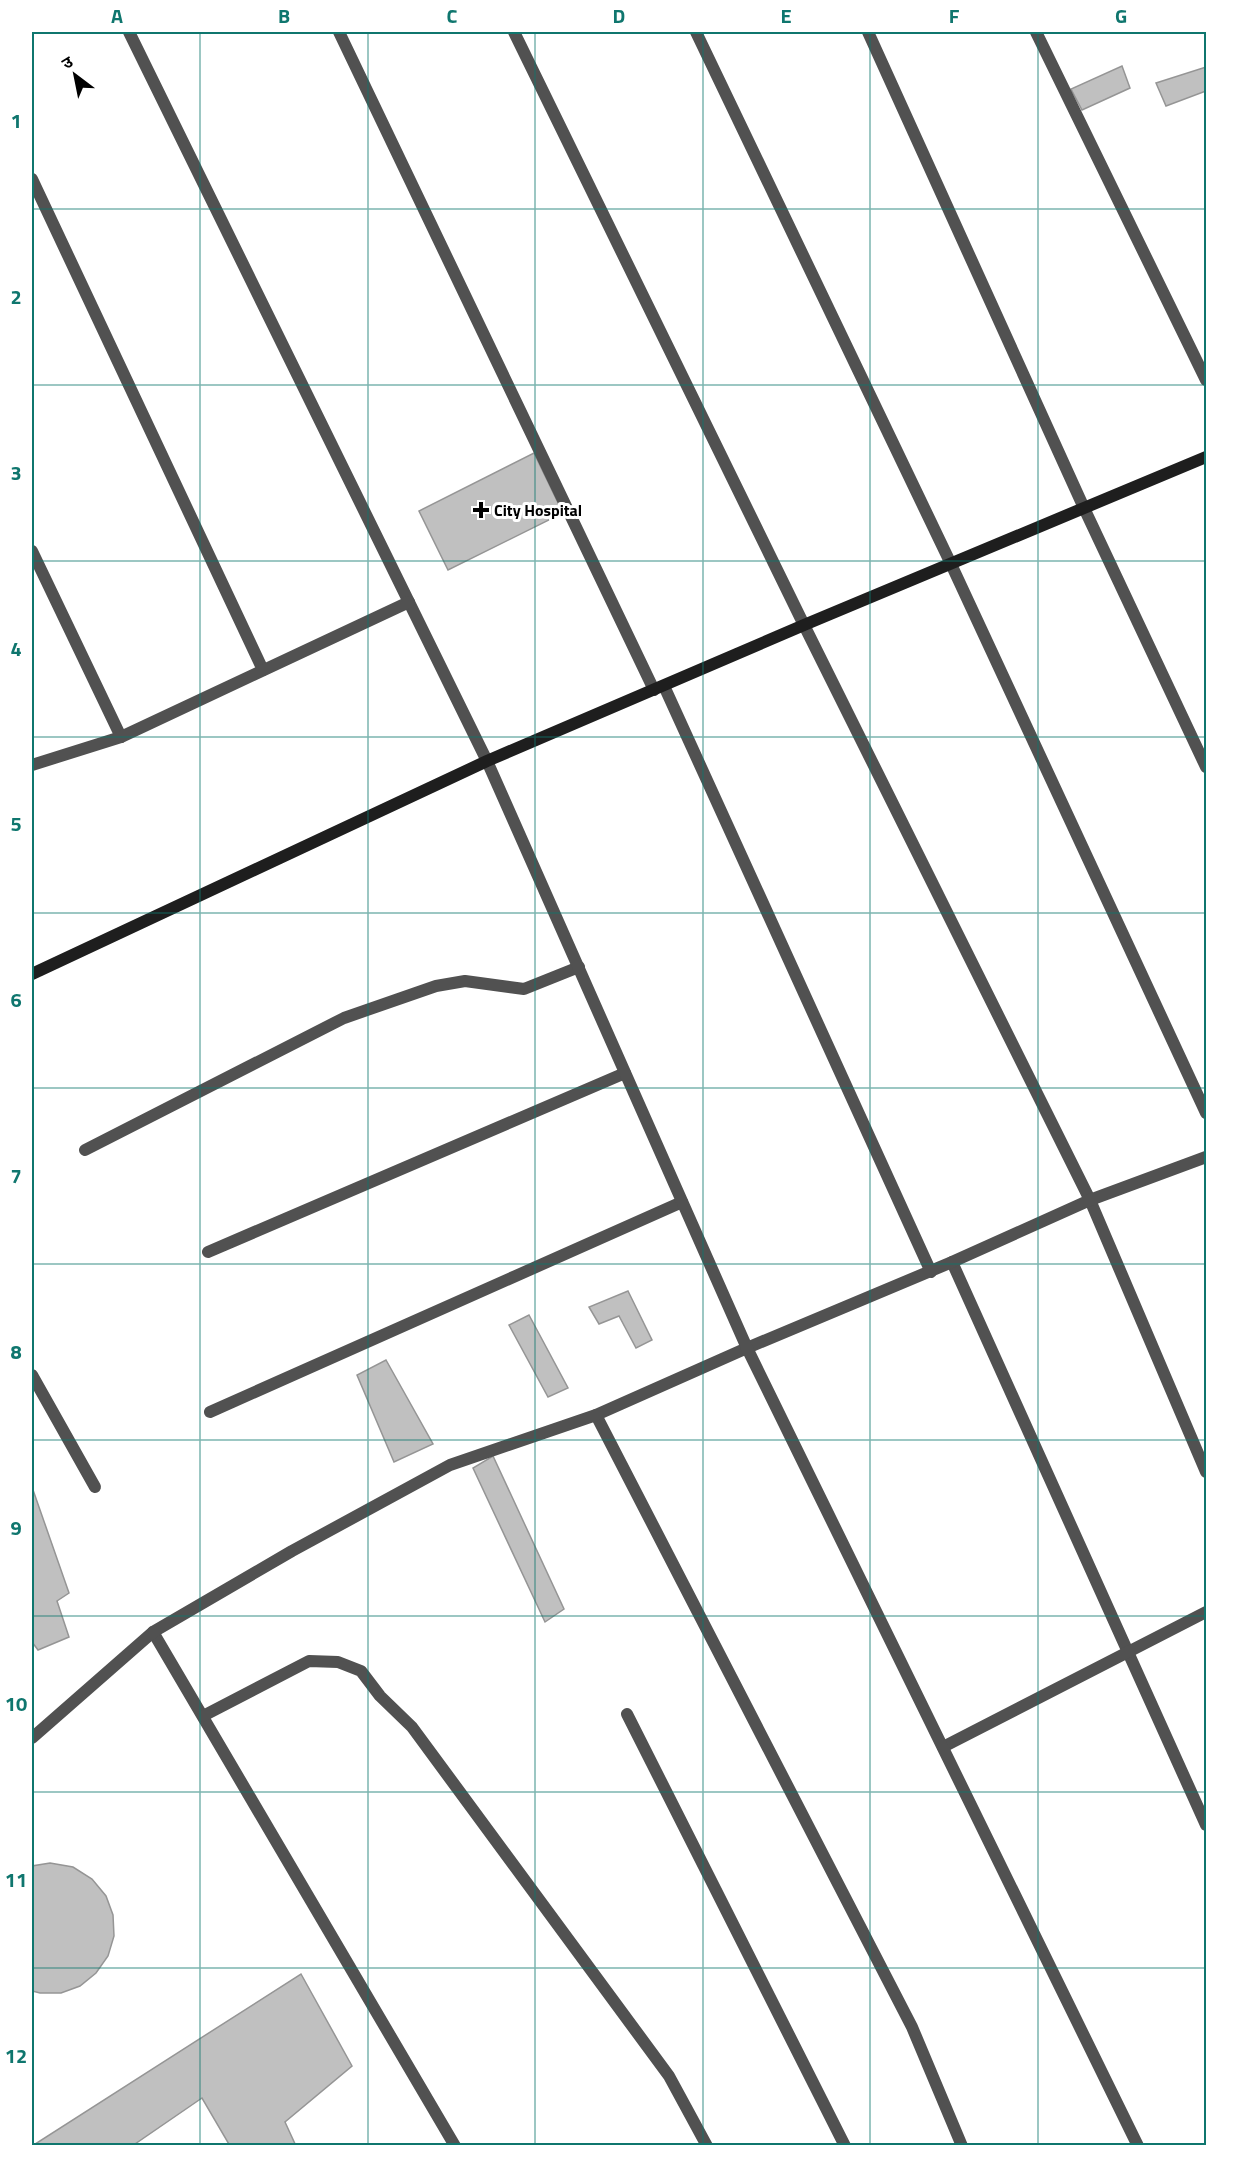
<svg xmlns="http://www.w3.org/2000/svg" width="1238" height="2177" viewBox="0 0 1238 2177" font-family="'Titillium Web','Noto Sans Devanagari',sans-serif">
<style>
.building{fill:#c0c0c0;stroke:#959595;stroke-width:1.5}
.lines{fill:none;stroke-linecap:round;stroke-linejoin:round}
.minor{stroke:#515151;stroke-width:12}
.tertiary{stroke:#515151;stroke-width:12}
.secondary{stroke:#1e1e1e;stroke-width:12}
.grid{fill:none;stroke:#0f766e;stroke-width:1.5;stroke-opacity:0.55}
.poi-dot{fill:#000;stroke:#fff;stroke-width:2}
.labels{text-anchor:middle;stroke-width:6;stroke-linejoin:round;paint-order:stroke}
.poi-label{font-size:16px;font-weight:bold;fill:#000;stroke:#fff;text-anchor:start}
.neatline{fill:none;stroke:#0f766e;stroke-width:2}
.grid-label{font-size:20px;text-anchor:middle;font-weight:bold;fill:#0f766e}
</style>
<rect width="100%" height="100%" fill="#fff"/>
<g class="building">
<path d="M1122,66L1130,88L1082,110L1071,89Z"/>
<path d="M1206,67V91L1166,106L1156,83Z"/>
<path d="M534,453L563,513L448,570L419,511Z"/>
<path d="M628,1291L652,1340L636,1348L619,1316L599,1324L589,1307Z"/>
<path d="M529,1315L568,1388L548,1397L509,1325Z"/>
<path d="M386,1360L433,1444L394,1462L357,1375Z"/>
<path d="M493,1456L564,1609L545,1622L473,1468Z"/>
<path d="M32,1487L69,1593L57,1601L69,1637L38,1650L32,1642Z"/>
<path d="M50,1863L73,1867L92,1879L106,1896L113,1915L114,1936L108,1956L96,1973L80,1986L61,1993H40L32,1991V1866Z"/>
<path d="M301,1974L352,2066L285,2122L296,2146H230L202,2098L132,2146H32Z"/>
</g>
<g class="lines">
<g class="minor">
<path d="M129,32L487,761"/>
<path d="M339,32L654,690"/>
<path d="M514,32L804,625L1090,1200L1206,1472"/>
<path d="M696,32L951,564L1206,1113"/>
<path d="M868,32L1084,508L1206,767"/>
<path d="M1036,32L1206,380"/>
<path d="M32,179L263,670"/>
<path d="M32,551L121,737"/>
<path d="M664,686L931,1272"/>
<path d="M32,765L121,737L409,602"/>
<path d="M85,1150L344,1018L436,986L465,981L524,989L579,967"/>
<path d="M208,1252L625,1073"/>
<path d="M952,1262L1206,1825"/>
<path d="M32,1375L95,1487"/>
<path d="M210,1412L682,1202"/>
<path d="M596,1415L912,2027L962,2146"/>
<path d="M153,1632L455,2146"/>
<path d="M627,1714L845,2146"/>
<path d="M203,1716L309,1661L338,1662L361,1671L380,1696L412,1727L669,2076L707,2146"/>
<path d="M32,1738L153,1632L292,1551L450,1465L596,1415L747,1348L952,1262L1090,1200L1206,1157"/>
<path d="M943,1747L1206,1612"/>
</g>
<path class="tertiary" d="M487,761L747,1348L1138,2146"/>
<path class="secondary" d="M32,974L487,761L804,625L1206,457"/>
</g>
<path class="grid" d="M200,32V2146M368,32V2146M535,32V2146M703,32V2146M870,32V2146M1038,32V2146M32,209H1206M32,385H1206M32,561H1206M32,737H1206M32,913H1206M32,1088H1206M32,1264H1206M32,1440H1206M32,1616H1206M32,1792H1206M32,1968H1206"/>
<path class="poi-dot" d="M478 501h6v6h6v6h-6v6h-6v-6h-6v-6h6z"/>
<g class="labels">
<g class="poi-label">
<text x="494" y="516">City Hospital</text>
</g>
</g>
<rect width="1238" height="2177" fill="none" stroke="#ffffff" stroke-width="66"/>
<g transform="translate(75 75) rotate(328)" stroke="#ffffff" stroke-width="4.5" paint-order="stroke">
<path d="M0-4.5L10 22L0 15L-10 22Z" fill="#000000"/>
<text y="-9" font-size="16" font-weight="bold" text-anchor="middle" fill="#000000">उ</text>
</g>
<rect x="33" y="33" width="1172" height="2111" class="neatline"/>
<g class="grid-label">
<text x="117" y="23">A</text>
<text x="284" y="23">B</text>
<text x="452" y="23">C</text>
<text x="619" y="23">D</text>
<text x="786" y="23">E</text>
<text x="954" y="23">F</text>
<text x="1121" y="23">G</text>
<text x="16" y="128">1</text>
<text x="16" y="304">2</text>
<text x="16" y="480">3</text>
<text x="16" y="656">4</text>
<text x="16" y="831">5</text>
<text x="16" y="1007">6</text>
<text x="16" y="1183">7</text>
<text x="16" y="1359">8</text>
<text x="16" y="1535">9</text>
<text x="16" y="1711">10</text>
<text x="16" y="1887">11</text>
<text x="16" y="2063">12</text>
</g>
</svg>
